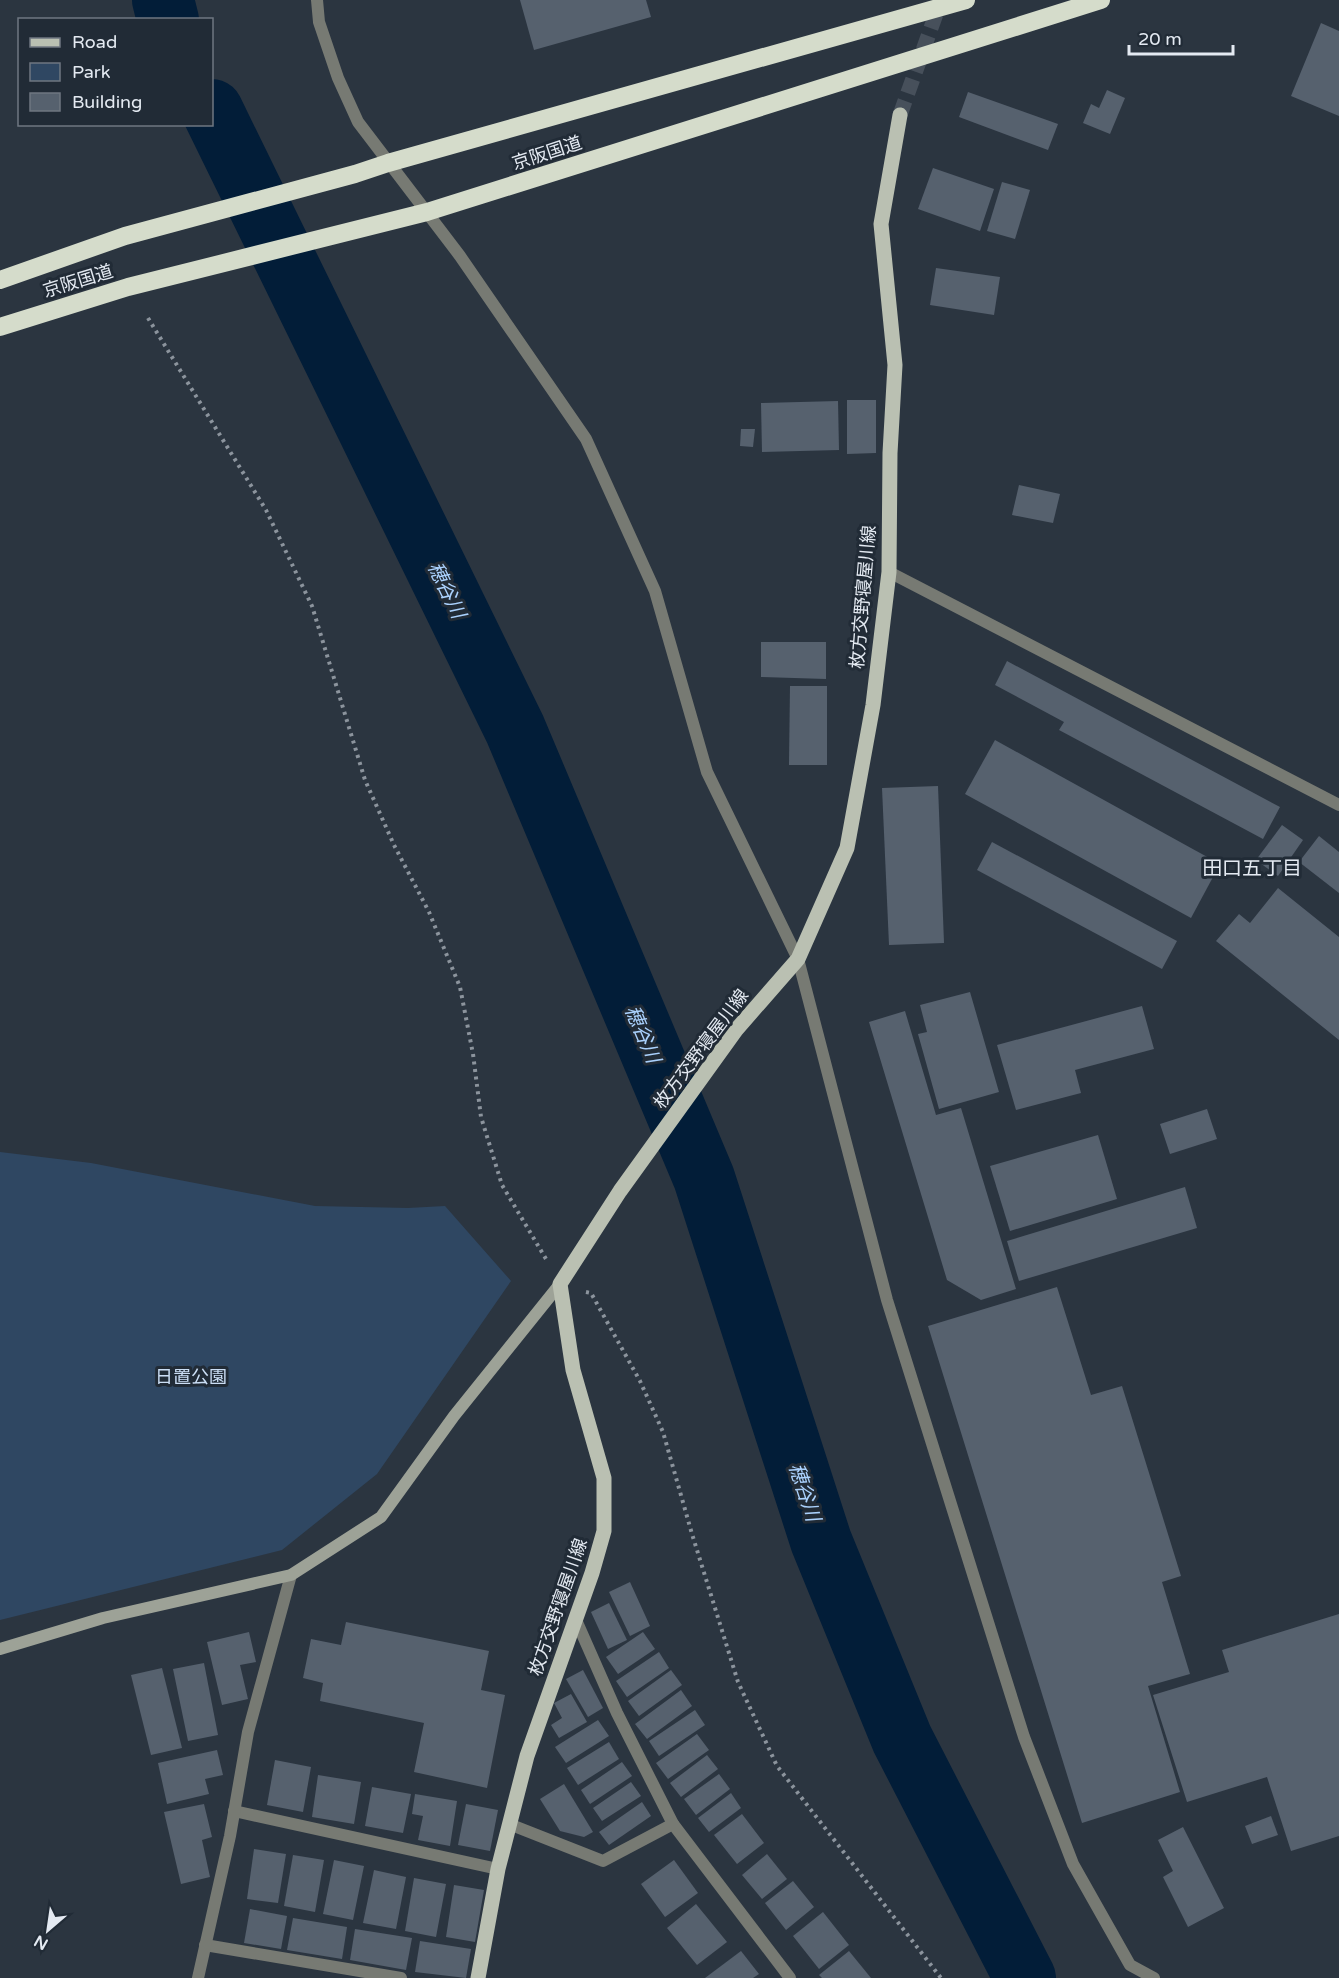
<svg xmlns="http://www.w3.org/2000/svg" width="1339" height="1978" viewBox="0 0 1339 1978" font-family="'Varela Round','Noto Sans JP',sans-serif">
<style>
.green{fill:#2f4762}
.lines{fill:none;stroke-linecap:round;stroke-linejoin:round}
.river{stroke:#021d38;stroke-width:62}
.building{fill:#56616e}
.primary-tunnel{stroke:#47505b;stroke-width:15;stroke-dasharray:15 8;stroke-linecap:butt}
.path{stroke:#8c949d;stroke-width:4;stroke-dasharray:3 4.5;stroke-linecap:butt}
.lane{stroke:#777a73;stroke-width:12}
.street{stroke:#777a73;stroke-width:12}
.secondary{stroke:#9da297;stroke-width:12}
.primary{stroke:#bac0b2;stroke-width:15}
.highway{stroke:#d5dccb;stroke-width:18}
.labels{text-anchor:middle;stroke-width:6;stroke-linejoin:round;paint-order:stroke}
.street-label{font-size:18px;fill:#e4eaf2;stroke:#212b36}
.park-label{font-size:18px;fill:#cbdef5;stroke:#212b36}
.water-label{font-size:20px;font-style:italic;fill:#aad1fd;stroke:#212b36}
.neighbourhood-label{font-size:20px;fill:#e4eaf2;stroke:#212b36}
</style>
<rect width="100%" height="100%" fill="#2b3540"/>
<path class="green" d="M0,1152L91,1163L315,1206L408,1208L445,1206L511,1281L377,1474L282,1550L0,1620Z"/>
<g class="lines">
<g class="river">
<path d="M163,0L168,20"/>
<path d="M212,110L515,729L704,1178L821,1541L902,1739L1025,1978"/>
</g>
</g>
<g class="building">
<path d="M520,0H646L651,17L534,50Z"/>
<path d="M1321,23L1339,31V116L1291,96Z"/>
<path d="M1107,90L1125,98L1110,134L1083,123L1091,104L1099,108Z"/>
<path d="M968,92L1058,124L1048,150L959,117Z"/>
<path d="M933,168L994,189L980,231L918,209Z"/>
<path d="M1002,182L1030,190L1015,239L987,231Z"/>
<path d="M936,268L1000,277L994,315L930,305Z"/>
<path d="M847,400H876V453L847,454Z"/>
<path d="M838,401L839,450L762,452L761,403Z"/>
<path d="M741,429H755L753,447L740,446Z"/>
<path d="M1019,485L1060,494L1053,523L1012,515Z"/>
<path d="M761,642H826V679L761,677Z"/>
<path d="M1007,661L1280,807L1263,839L1059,730L1064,722L995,685Z"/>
<path d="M790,686H827V765H789Z"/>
<path d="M995,740L1220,864L1191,918L965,794Z"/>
<path d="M938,786L944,943L889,945L882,788Z"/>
<path d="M1282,825L1303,840L1278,876L1256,860Z"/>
<path d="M1319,836L1339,852V893L1299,862Z"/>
<path d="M992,842L1177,941L1162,969L977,870Z"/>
<path d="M1278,888L1339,937V1040L1216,941L1239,914L1250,923Z"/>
<path d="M970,992L999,1092L939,1109L918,1034L927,1032L920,1005Z"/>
<path d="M1142,1006L1154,1049L1075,1070L1081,1093L1016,1110L997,1045Z"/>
<path d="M905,1011L936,1115L961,1108L1016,1289L981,1300L947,1280L869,1022Z"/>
<path d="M1207,1109L1217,1139L1170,1154L1160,1124Z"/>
<path d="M1098,1135L1117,1199L1010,1231L990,1166Z"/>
<path d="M1185,1187L1197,1228L1019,1281L1007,1241Z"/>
<path d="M1057,1287L1091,1395L1122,1386L1181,1576L1162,1582L1190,1674L1148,1686L1180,1792L1082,1823L928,1326Z"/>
<path d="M630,1582L650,1626L630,1636L609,1592Z"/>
<path d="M609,1603L627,1640L608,1649L591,1612Z"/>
<path d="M1339,1614V1836L1291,1851L1267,1777L1187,1802L1153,1695L1229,1672L1222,1650Z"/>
<path d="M346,1622L489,1651L481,1690L505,1695L487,1788L414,1772L424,1723L320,1701L323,1683L303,1678L311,1639L341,1645Z"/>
<path d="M249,1632L256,1662L240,1665L248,1699L222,1705L207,1642Z"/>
<path d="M643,1632L655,1649L618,1674L606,1657Z"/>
<path d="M659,1652L669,1668L627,1697L616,1681Z"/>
<path d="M204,1663L218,1735L188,1741L173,1669Z"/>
<path d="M162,1668L182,1748L151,1755L131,1675Z"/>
<path d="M583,1670L603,1708L588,1717L566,1679Z"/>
<path d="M671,1670L682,1685L639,1716L628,1701Z"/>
<path d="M681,1690L692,1706L647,1739L635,1724Z"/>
<path d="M571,1694L587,1722L559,1738L551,1725L562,1718L554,1703Z"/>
<path d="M695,1710L705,1725L659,1756L649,1741Z"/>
<path d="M598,1720L609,1736L566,1763L555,1747Z"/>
<path d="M697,1734L709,1750L668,1779L656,1763Z"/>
<path d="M609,1742L619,1759L578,1785L567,1768Z"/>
<path d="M217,1750L223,1775L205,1779L209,1794L167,1804L158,1763Z"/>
<path d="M707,1755L718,1769L681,1797L670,1783Z"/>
<path d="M275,1760L311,1767L303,1812L267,1805Z"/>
<path d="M622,1762L632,1776L590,1804L581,1790Z"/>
<path d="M719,1774L730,1789L696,1815L684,1799Z"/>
<path d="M318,1775L361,1782L354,1824L312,1817Z"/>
<path d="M631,1782L641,1796L602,1821L593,1808Z"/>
<path d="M564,1784L593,1832L584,1837L560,1831L540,1799Z"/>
<path d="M372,1787L411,1794L403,1833L365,1826Z"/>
<path d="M731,1793L741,1808L709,1832L698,1818Z"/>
<path d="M415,1794L457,1801L450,1846L418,1840L423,1816L412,1814Z"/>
<path d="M642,1802L651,1816L609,1845L599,1832Z"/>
<path d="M204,1804L212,1837L202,1840L210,1877L181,1884L164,1812Z"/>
<path d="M466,1804L498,1810L490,1851L458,1845Z"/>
<path d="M742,1814L764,1843L737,1864L714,1835Z"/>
<path d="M1271,1816L1278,1835L1252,1844L1245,1826Z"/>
<path d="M1183,1827L1224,1908L1188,1927L1163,1877L1173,1871L1158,1840Z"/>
<path d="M254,1849L286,1854L278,1903L247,1899Z"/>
<path d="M767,1854L787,1879L762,1899L742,1875Z"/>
<path d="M293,1855L324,1860L315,1912L284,1906Z"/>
<path d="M334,1860L364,1866L353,1920L323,1914Z"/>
<path d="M674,1860L698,1893L665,1917L641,1884Z"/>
<path d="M374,1870L406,1877L396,1929L363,1923Z"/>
<path d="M414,1878L446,1884L436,1937L405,1931Z"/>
<path d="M793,1881L814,1907L786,1930L765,1903Z"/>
<path d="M454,1885L484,1890L475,1942L446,1937Z"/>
<path d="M696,1904L727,1942L697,1965L667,1928Z"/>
<path d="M250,1909L287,1916L281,1949L244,1943Z"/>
<path d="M823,1912L849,1945L819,1969L793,1936Z"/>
<path d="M293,1918L347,1927L342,1959L287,1950Z"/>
<path d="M355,1929L412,1938L406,1970L350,1960Z"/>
<path d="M420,1941L471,1949L466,1978L415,1972Z"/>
<path d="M741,1951L759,1974L753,1978H705Z"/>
<path d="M849,1951L871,1978H822L819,1975Z"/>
</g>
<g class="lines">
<path class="primary-tunnel" d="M900,115L941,0"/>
<g class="path">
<path d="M148,318L266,510L312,606L365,780L394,845L429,912L460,987L473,1054L481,1117L502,1185L546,1259"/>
<path d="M586,1292L591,1293L640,1381L663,1432L692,1534L738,1682L777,1766L941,1978"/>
</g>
<path class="lane" d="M576,1620L617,1713L673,1824"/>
<g class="street">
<path d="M317,0L319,22L338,78L358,122L460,256L586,439L655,591L707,772L798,959L887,1300L1024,1737L1073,1864L1130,1965L1154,1978"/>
<path d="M889,572L1339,805"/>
<path d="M234,1811L498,1869"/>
<path d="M509,1824L603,1861L673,1824L790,1978"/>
<path d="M205,1945L401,1978"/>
<path d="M198,1978L230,1836L248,1732L291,1575"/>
</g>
<path class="secondary" d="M0,1649L103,1618L291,1575L381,1517L454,1416L560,1284"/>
<path class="primary" d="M478,1978L498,1869L527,1756L592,1573L604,1531V1478L573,1370L560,1284L620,1191L736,1030L798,959L847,848L873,705L889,572L890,453L895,365L881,224L900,115"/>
<g class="highway">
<path d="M0,280L125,236L355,174L388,163L966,0"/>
<path d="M0,327L128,287L427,212L1101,0"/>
</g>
</g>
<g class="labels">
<g class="street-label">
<text transform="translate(547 153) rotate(-18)" y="6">京阪国道</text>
<text transform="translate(78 281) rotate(-17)" y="6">京阪国道</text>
<text transform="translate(863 597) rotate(-85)" y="6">枚方交野寝屋川線</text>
<text transform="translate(701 1049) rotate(-53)" y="6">枚方交野寝屋川線</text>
<text transform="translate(558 1607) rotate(-71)" y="6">枚方交野寝屋川線</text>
</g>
<g class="park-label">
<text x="191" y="1383">日置公園</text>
</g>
<g class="water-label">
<text transform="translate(447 590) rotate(64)" y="7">穂谷川</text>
<text transform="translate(643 1034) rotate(67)" y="7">穂谷川</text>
<text transform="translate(805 1492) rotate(72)" y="7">穂谷川</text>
</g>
<g class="neighbourhood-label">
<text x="1252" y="875">田口五丁目</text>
</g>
</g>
<rect x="18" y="18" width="195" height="108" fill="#212b36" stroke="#6f7781" stroke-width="1.5"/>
<rect x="30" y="38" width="30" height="9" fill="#bac0b2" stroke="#6f7781" stroke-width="1.5"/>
<text x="72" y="48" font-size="18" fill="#e4eaf2">Road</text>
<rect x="30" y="63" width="30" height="18" fill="#2f4762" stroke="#6f7781" stroke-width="1.5"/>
<text x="72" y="78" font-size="18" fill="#e4eaf2">Park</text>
<rect x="30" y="93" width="30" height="18" fill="#56616e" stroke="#6f7781" stroke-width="1.5"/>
<text x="72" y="108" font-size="18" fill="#e4eaf2">Building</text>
<g transform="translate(48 1930) rotate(209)" stroke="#212b36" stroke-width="4.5" paint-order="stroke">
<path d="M0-4.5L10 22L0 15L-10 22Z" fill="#e4eaf2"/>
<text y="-9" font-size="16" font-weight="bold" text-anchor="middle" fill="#e4eaf2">N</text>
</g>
<path d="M1129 45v9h104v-9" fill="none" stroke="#e4eaf2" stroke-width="3"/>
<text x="1138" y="45" font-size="18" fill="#e4eaf2" stroke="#212b36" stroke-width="4.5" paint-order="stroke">20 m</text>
</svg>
